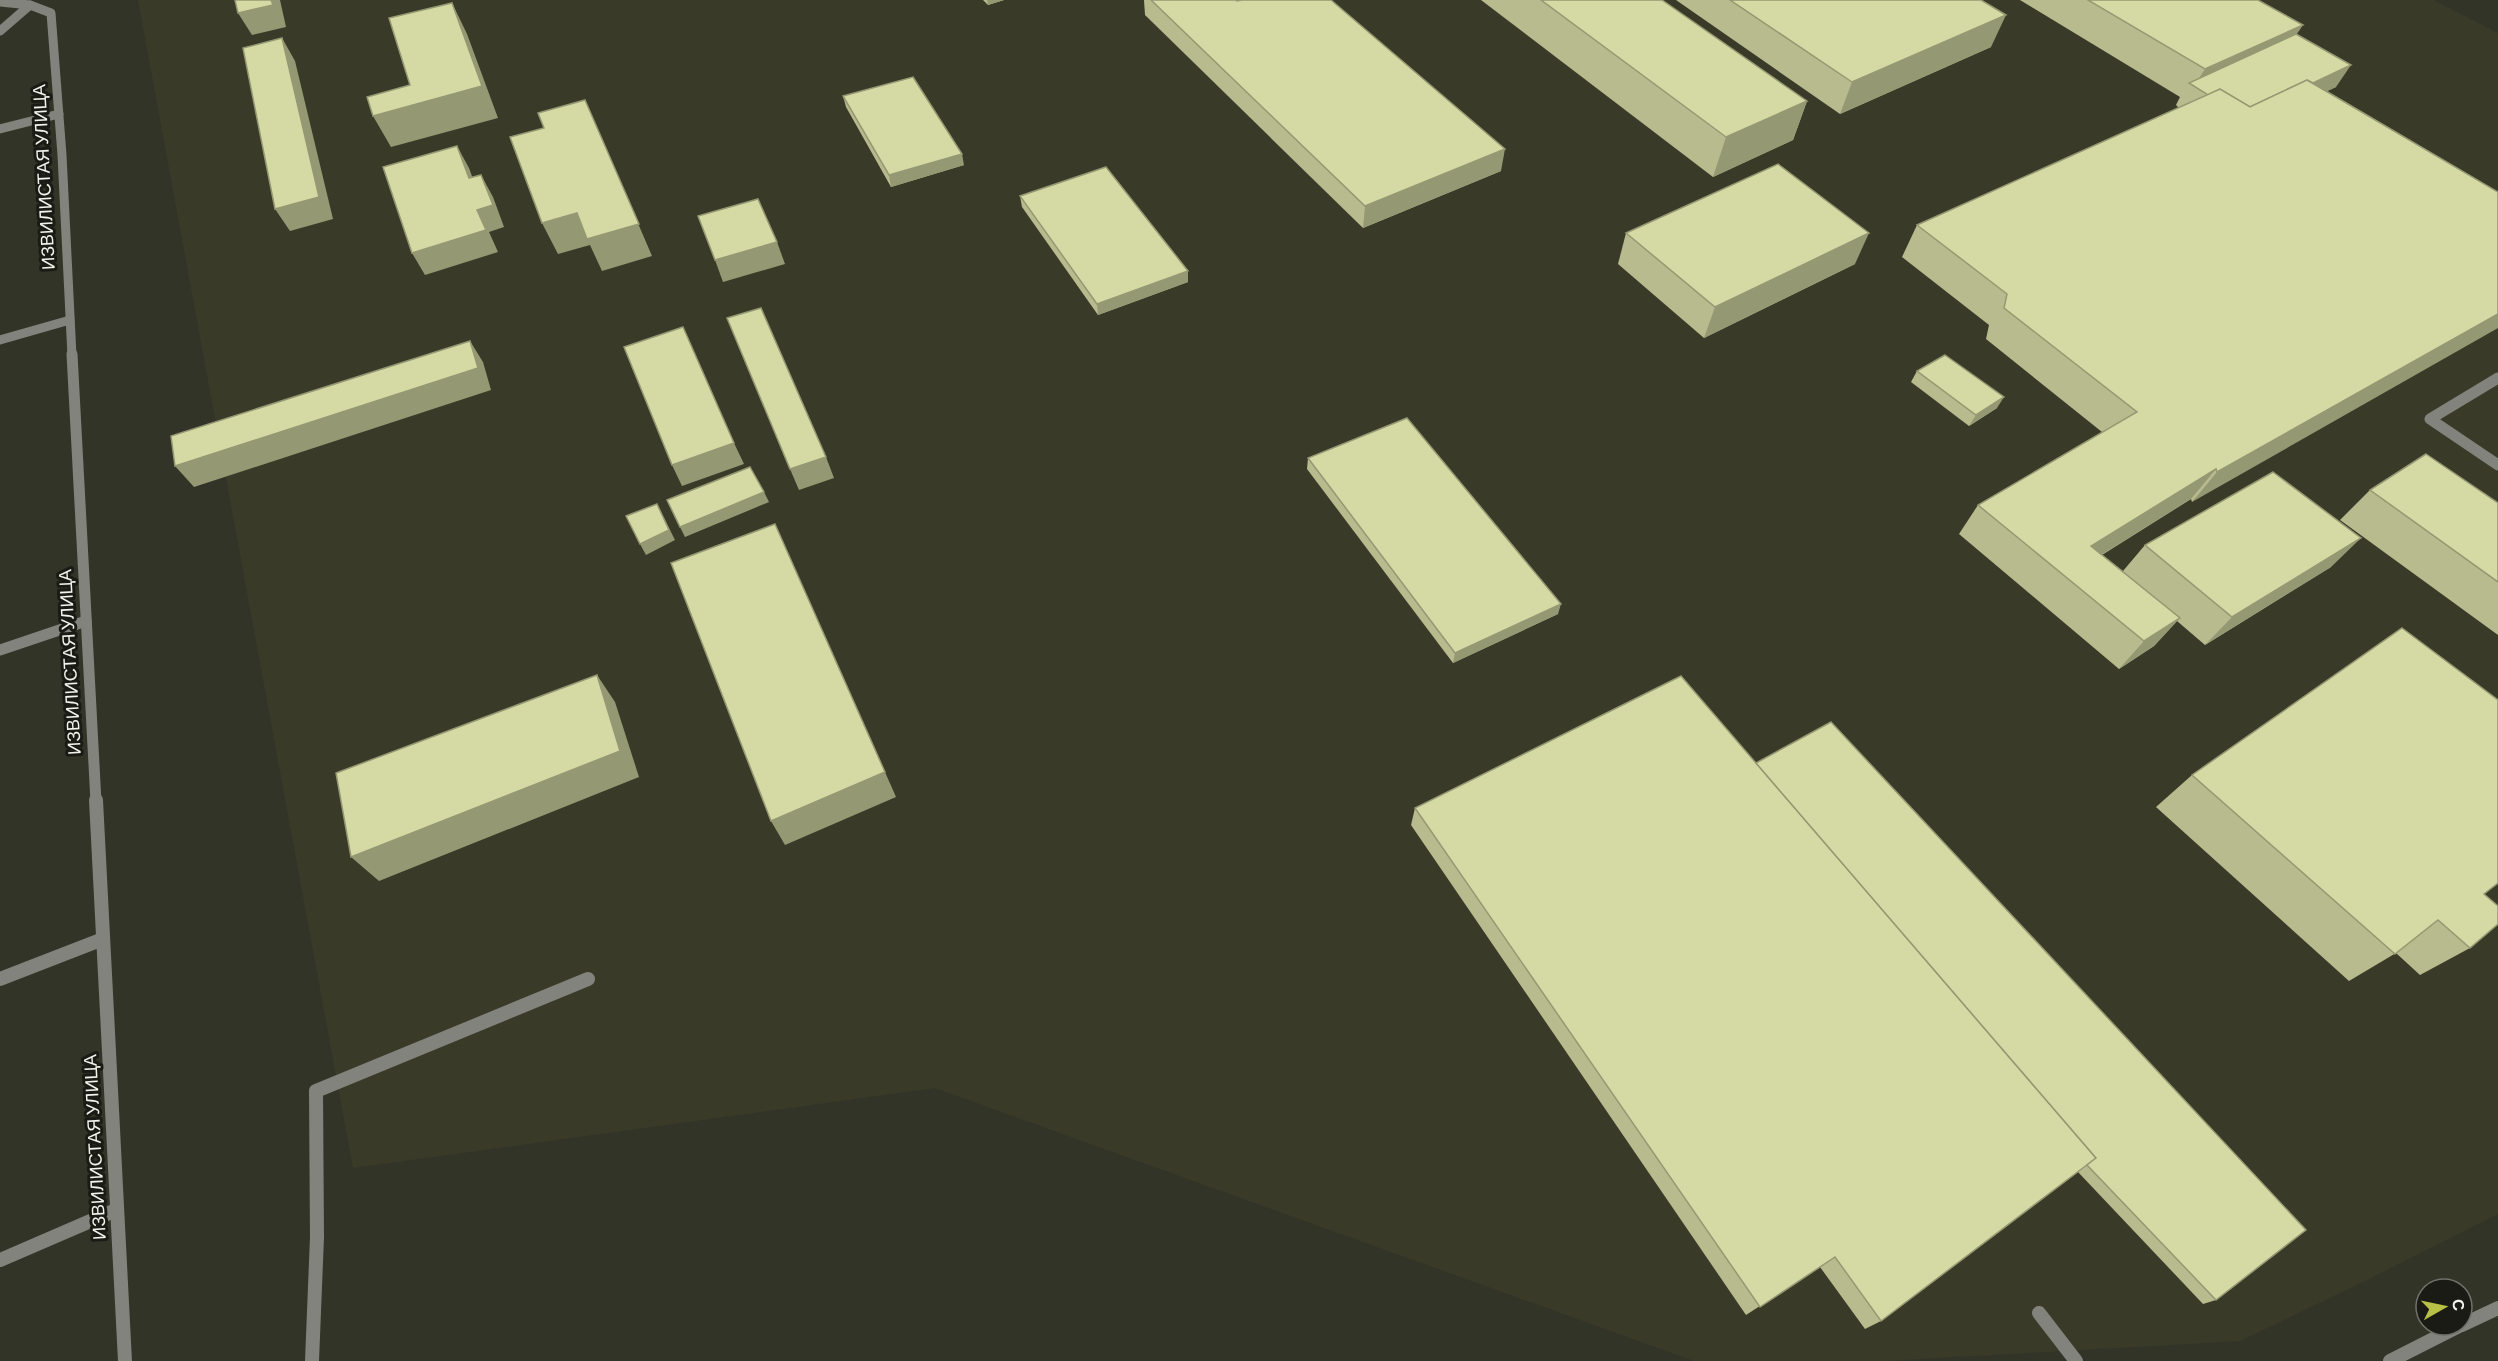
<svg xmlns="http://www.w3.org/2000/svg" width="2498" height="1361" viewBox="0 0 2498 1361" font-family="Barlow,sans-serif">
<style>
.built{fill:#393b28}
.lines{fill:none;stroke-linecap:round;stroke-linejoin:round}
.service-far2{stroke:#83837d;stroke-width:9}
.service-far1{stroke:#83837d;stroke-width:11}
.service{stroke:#83837d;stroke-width:14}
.minor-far2{stroke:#83837d;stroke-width:9}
.minor-far1{stroke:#83837d;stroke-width:11}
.minor{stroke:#83837d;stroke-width:14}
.wall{fill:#b7bb8d}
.shaded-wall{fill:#959973}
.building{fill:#d5daa4;stroke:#959973;stroke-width:1.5}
.labels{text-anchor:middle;stroke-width:6;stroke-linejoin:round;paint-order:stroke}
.street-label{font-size:18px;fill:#f2f3eb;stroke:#1a1b15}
</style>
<rect width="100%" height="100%" fill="#333428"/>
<path class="built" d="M138,0H2433L2498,33V1214L2367,1280L2240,1341L1885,1361H1694L935,1088L353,1168Z"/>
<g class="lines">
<g class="service-far2">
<path d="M0,31L30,5"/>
<path d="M0,129L59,114"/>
<path d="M0,340L70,320"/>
</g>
<g class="service-far1">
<path d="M2498,378L2430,419L2498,465"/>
<path d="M0,650L86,621"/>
</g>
<g class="service">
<path d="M0,979L103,939"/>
<path d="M0,1260L116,1210"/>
<path d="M2039,1313L2076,1361"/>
<path d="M2462,1325L2498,1308"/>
<path d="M312,1361L317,1237L316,1091L588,979"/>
<path d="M2390,1361L2461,1325"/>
</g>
<path class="minor-far2" d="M0,2L30,5L51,13L62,155L72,356"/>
<path class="minor-far1" d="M72,354L96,802"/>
<path class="minor" d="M96,800L125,1361"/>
</g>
<g class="wall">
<path d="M983,0H1004L988,5Z"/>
<path d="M1144,0H1236L1501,171L1363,228L1145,15Z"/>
<path d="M1481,0H1662L1807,101L1793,140L1713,177Z"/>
<path d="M1676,0H1981L1991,47L1840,114Z"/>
<path d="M2020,0H2258L2296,34L2336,87L2327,91L2498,192L2192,502L2191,499L2102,555L2123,571L2145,545L2331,567L2205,645L2177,621L2154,646L2119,669L1959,534L1978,505L2102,432L1986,339L1989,325L1902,257L1917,225L2179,108L2176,105L2180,97Z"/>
<path d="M843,96L964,165L891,187L846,107Z"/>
<path d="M1020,196L1188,282L1098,315L1022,207Z"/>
<path d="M1626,233L1855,264L1704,338L1618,264Z"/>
<path d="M1917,371L1997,408L1969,426L1911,382Z"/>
<path d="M1308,458L1558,614L1453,663L1307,469Z"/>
<path d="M2370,490L2498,503V635L2340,520Z"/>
<path d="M1681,676L2216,1300L2203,1304L2078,1172L1881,1321L1865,1329L1820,1267L1746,1315L1411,825L1415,808Z"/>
<path d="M2192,775L2484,894L2470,948L2420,975L2396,953L2349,981L2156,807Z"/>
</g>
<g class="shaded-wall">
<path d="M271,0H280L286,27L252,35L238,13Z"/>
<path d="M987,0H1004L988,5Z"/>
<path d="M452,3L467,34L498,118L391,147L373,116L482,86Z"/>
<path d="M2006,15L1991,47L1840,114L1852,82Z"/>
<path d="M2303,25L2282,56L2194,86L2205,69Z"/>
<path d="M282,38L295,61L333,219L290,231L275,209Z"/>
<path d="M2351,65L2336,87L2229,138L2244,116Z"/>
<path d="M585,100L652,256L602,271L590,245L558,254L542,223Z"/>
<path d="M1807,101L1793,140L1713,177L1726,137Z"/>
<path d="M457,146L469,168L481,201L469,178Z"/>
<path d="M1505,149L1501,171L1363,228L1365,206Z"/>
<path d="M962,154L964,165L891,187L889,175Z"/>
<path d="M481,175L493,197L504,227L489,232L498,252L425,275L412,253L477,210Z"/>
<path d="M1869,233L1855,264L1704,338L1715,307Z"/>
<path d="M777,242L785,264L723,282L715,260Z"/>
<path d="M1188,271V282L1098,315L1097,304Z"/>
<path d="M2498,314V328L2192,502L2217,472Z"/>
<path d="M470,341L483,362L491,390L194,487L175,466Z"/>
<path d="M2004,397L1997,408L1969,426L1976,415Z"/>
<path d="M734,443L744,464L682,486L672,465Z"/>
<path d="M826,457L834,478L799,490L790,469Z"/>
<path d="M2216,469L2191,499L2069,575L2091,546Z"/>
<path d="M764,492L769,502L685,537L680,527Z"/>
<path d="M657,504L675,540L646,555L640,544Z"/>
<path d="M2361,538L2331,567L2205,645L2232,617Z"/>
<path d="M1561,604L1558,614L1453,663L1455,653Z"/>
<path d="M2180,618L2154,646L2119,669L2144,641Z"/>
<path d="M597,675L615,702L639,777L379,881L351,857Z"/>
<path d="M885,772L896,797L785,845L771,821Z"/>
</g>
<g class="building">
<path d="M235,0H271L273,5L238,13Z"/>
<path d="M1151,0H1236L1237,1L1241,0H1331L1505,149L1365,206Z"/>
<path d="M1541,0H1662L1807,101L1726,137Z"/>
<path d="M1730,0H1981L2006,15L1852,82Z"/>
<path d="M2088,0H2258L2303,25L2205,69Z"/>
<path d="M452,3L482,86L373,116L367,97L410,85L389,18Z"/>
<path d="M2296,34L2351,65L2313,83L2307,80L2250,107L2220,89L2208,95L2189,83Z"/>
<path d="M282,38L319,197L275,209L243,48Z"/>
<path d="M913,77L962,154L889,175L843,96Z"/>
<path d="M2307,80L2498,192V314L2217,472L2216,469L2091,546L2180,618L2144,641L1978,505L2137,412L2004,308L2007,294L1917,225L2220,89L2250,107Z"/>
<path d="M585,100L639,224L587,239L577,213L542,223L510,137L544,128L538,113Z"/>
<path d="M457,146L469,178L481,175L493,205L477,210L486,230L412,253L383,167Z"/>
<path d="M1778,164L1869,233L1715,307L1626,233Z"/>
<path d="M1106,167L1188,271L1097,304L1020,196Z"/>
<path d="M758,199L777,242L715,260L698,216Z"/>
<path d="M761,308L826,457L790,469L727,318Z"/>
<path d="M683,327L734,443L672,465L624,347Z"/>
<path d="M470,341L478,368L175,466L171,436Z"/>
<path d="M1945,355L2004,397L1976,415L1917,371Z"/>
<path d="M1407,418L1561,604L1455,653L1308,458Z"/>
<path d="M2426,454L2498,503V582L2370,490Z"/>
<path d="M750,467L764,492L680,527L667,500Z"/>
<path d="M2273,472L2361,538L2232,617L2145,545Z"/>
<path d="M657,504L669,530L640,544L626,516Z"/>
<path d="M775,524L885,772L771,821L671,563Z"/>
<path d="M2402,628L2498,700V883L2484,894L2498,906V924L2470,948L2438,920L2395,954L2192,775Z"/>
<path d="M597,675L620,751L351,857L336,773Z"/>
<path d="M1681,676L2096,1158L1881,1321L1835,1257L1760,1307L1415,808Z"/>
<path d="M1831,722L2306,1230L2216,1300L2087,1165L2096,1158L1756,763Z"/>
</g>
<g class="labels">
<g class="street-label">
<text transform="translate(44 177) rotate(-93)" y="6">ИЗВИЛИСТАЯ УЛИЦА</text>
<text transform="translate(70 662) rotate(-93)" y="6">ИЗВИЛИСТАЯ УЛИЦА</text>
<text transform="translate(95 1147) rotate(-93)" y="6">ИЗВИЛИСТАЯ УЛИЦА</text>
</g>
</g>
<g transform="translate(2444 1307) rotate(81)"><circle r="28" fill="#1a1b15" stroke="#70716b" stroke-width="1.5"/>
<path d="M0-4.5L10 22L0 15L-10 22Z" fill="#b9c046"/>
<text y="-9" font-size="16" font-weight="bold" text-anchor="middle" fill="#f2f3eb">С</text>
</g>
</svg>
